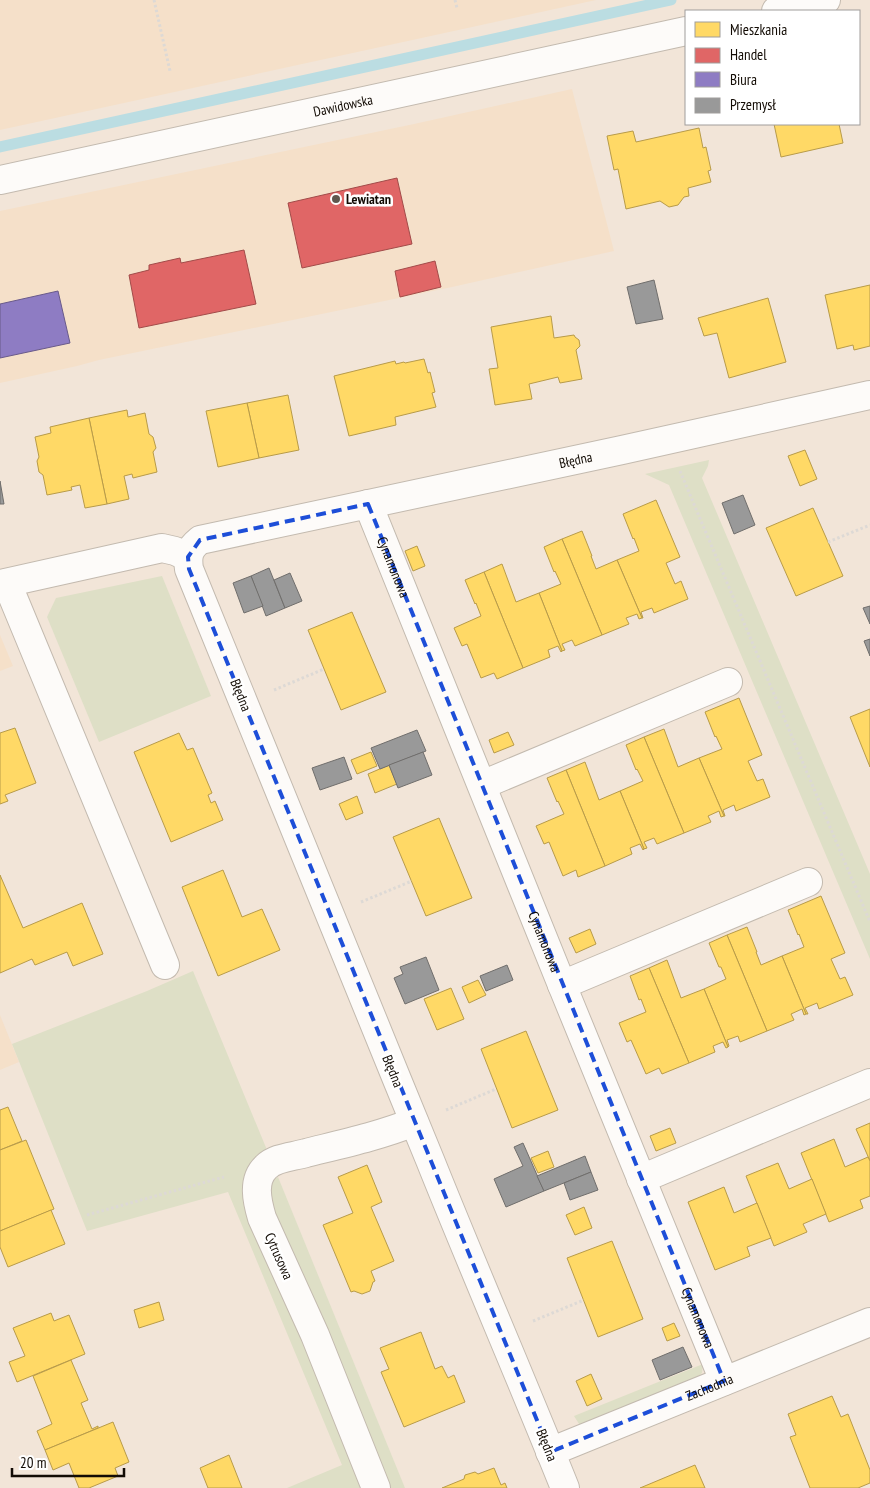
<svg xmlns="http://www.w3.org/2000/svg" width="870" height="1488" viewBox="0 0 870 1488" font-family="'PT Sans Narrow',sans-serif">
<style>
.built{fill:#f5e0c9}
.green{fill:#dedfc6}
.homes{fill:#ffd966;stroke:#b89b49}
.shops{fill:#e06666;stroke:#a24b49}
.offices{fill:#8e7cc3;stroke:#695a8a}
.industry{fill:#999;stroke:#706e6c}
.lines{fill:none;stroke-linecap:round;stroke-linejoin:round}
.stream{stroke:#bbdde2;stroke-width:11}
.minor-casing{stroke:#c3baaf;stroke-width:30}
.path{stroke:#ddd9d5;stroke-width:3;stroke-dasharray:2.5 2.5;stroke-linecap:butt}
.minor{stroke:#fdfbf9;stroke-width:28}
.marked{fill:none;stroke:#1d4ed8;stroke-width:4;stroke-dasharray:10 6;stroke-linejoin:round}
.poi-dot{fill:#60574e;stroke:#fff;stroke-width:2}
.labels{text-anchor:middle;stroke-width:5;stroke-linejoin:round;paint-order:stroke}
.street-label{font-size:14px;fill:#120b04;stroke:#fff}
.poi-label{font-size:14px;font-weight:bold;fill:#120b04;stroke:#fff;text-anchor:start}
</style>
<rect width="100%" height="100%" fill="#f2e5d8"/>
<g class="built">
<path d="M0,0H596L0,130Z"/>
<path d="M572,89L614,251L452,287L99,360L77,366L0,383V211L414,124Z"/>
<path d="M0,635L13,666L0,671Z"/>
<path d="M0,1015L19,1062L0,1070Z"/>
</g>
<g class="green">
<path d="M709,460L708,466L702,478L870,874V959L669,485L645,474Z"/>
<path d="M162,576L211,696L99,742L47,617L56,598Z"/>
<path d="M193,971L267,1150L257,1167L368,1488H287L342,1465L228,1192L87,1231L12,1044L147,991Z"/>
<path d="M278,1177L405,1488H388L268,1205L270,1182Z"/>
<path d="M703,1364L702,1373L694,1380L581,1427L574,1416Z"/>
</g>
<g class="homes">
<path d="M774,124H839L843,143L781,157Z"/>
<path d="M699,128L703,148L706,147L711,170L708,171L711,182L688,188L689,196L684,197L678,205L669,207L660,201L626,209L618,169L614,170L607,136L633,131L636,142Z"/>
<path d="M870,285V346L854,350L853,345L837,349L825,295Z"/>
<path d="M768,298L786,362L729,378L717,333L704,336L698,318Z"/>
<path d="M551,316L554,338L574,335L575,337L579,340L580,346L576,350L582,379L560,383L558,377L529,384L532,399L495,405L489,369L498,368L491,327Z"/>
<path d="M424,359L428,373L430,372L435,392L432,393L436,407L395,417L396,425L349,436L334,376L395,361L396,364L404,362L405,363Z"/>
<path d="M288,395L299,450L259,458L247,403Z"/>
<path d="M247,403L259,458L218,467L206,411Z"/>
<path d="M127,410L128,417L145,413L149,434L153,437L156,448L153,452L157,472L133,478L132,474L124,476L129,499L107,504L89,418Z"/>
<path d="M89,418L107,504L85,508L80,485L71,487L72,490L47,495L43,475L39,472L37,461L39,457L35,437L51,433L50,427Z"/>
<path d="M805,450L817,479L800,486L788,456Z"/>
<path d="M656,500L680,557L666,563L675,584L681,581L688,599L654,613L652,608L641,612L643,618H642L617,560L639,551L634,538L633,539L623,514Z"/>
<path d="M813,508L843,576L796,596L766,528Z"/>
<path d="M582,531L592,556H591L596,569L617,560L642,618L639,619L637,614L626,618L629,624L602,635L562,539Z"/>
<path d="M562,539L602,635L575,646L572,640L562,644L565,650L562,651L539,593L561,584L555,571L554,572L544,547Z"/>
<path d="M417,546L425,566L413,571L405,551Z"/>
<path d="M502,564L516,602L539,593L562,651L561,652L558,646L548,650L550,657L523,668L484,572Z"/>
<path d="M484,572L523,668L497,679L494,673L481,678L467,644L462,646L454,628L481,616L476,603L475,604L465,580Z"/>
<path d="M352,612L386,692L341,710L308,630Z"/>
<path d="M739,698L762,755L748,761L757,781L763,779L770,797L736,811L734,805L723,810L725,816H724L699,758L722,749L716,736L715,737L705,712Z"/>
<path d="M870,709V767L850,717Z"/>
<path d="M15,728L36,783L5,795L8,801L0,804V733Z"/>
<path d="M664,729L678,767L699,758L724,816L721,817L719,811L708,816L711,822L684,833L644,737Z"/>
<path d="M508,732L514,745L494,753L489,740Z"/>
<path d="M179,733L187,750L193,748L212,793L208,795L211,803L215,801L223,820L171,842L134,752Z"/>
<path d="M644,737L684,833L657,844L654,838L644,842L647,848L644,849L620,791L643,781L637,769L636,770L626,745Z"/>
<path d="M371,752L377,766L357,774L351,760Z"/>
<path d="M585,762L599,800L620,791L644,849L643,850L640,844L630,848L632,854L605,866L566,770Z"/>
<path d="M389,765L397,784L375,793L368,774Z"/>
<path d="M566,770L605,866L578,877L576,870L563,876L549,842L544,844L536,826L564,814L558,801L557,802L547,778Z"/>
<path d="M357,796L363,813L346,820L339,804Z"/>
<path d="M439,818L472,898L426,916L393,837Z"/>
<path d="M223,870L242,917L262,909L280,950L218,976L182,887Z"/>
<path d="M0,875L23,928L82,903L103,954L73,966L67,952L35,965L32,959L0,973Z"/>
<path d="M821,896L845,953L831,959L840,979L845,977L853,995L819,1009L817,1003L805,1008L808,1014H806L782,956L804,947L799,934L798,935L788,910Z"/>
<path d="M747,927L757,952H756L761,965L782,956L806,1014L804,1015L802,1009L791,1014L794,1020L767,1031L727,935Z"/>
<path d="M590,929L596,944L576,953L569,938Z"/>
<path d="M727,935L767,1031L740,1042L738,1036L727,1040L729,1046L728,1047L704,989L726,979L721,967H719L709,943Z"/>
<path d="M667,960L681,998L704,989L728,1047L726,1048L723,1042L713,1046L715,1052L689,1063L649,968Z"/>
<path d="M649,968L689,1063L662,1074L659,1068L646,1074L631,1040L627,1042L619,1023L646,1012L641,999L639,1000L630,976Z"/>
<path d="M478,980L486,995L469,1003L462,987Z"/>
<path d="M451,988L464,1019L437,1030L424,999Z"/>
<path d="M526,1031L558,1110L512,1128L481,1049Z"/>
<path d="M8,1107L22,1141L0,1150V1110Z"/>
<path d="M870,1123V1161L856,1129Z"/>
<path d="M670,1128L676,1143L656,1151L650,1136Z"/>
<path d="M834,1139L845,1167L868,1157L870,1161V1196L860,1200L863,1208L829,1222L801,1153Z"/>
<path d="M26,1140L54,1209L0,1231V1150Z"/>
<path d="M548,1151L554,1167L538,1173L531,1158Z"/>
<path d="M778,1163L789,1189L812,1179L826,1214L803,1224L807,1232L774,1246L746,1176Z"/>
<path d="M367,1165L382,1202L371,1207L394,1261L371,1271L375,1281L373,1282L370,1291L362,1294L354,1291L351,1292L323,1225L353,1213L338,1177Z"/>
<path d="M724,1187L734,1213L757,1203L771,1238L747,1247L750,1256L715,1270L688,1202Z"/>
<path d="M584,1207L592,1228L575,1235L566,1215Z"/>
<path d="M51,1210L65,1244L8,1267L0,1247V1231Z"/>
<path d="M612,1241L643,1319L598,1337L567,1258Z"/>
<path d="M159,1302L164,1320L139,1328L134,1310Z"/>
<path d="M51,1313L54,1321L69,1315L85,1354L17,1382L9,1362L25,1356L13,1328Z"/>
<path d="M674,1323L680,1336L667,1341L662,1328Z"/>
<path d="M421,1332L435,1369L442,1366L448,1378L454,1375L465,1402L404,1427L381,1372L389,1369L380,1348Z"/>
<path d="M71,1360L88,1400L81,1403L92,1429L98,1426V1428L45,1450L37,1431L52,1424L33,1376Z"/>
<path d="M591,1374L602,1399L587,1406L576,1381Z"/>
<path d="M832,1396L841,1417L848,1414L870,1470V1483L858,1488H810L790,1437L796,1435L788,1414Z"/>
<path d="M113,1422L129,1462L115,1468L118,1476L89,1488H79L69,1463L53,1470L45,1450Z"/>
<path d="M229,1455L242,1488H208L200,1468Z"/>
<path d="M695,1465L705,1488H640Z"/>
<path d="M494,1468L501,1485L505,1483L507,1488H442L464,1479L465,1475L475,1472L478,1474Z"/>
</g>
<g class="shops">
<path d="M397,178L412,244L302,268L288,203Z"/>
<path d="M244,250L256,304L139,328L129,275L149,270V265L180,258L181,263Z"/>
<path d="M435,261L441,287L400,297L395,271Z"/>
</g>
<path class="offices" d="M58,291L70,343L0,358V304Z"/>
<g class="industry">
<path d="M654,280L663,319L636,324L627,287Z"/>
<path d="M0,481L4,504H0Z"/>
<path d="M743,495L755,525L734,534L722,503Z"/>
<path d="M269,568L285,608L266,616L251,576Z"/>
<path d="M290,573L302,601L285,608L274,580Z"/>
<path d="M251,576L263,606L244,613L233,583Z"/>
<path d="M870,606V624L863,608Z"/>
<path d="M870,639V656L864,641Z"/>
<path d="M417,730L426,751L380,769L371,748Z"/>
<path d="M423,752L432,775L398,788L389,765Z"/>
<path d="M344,757L352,779L320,790L312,768Z"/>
<path d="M426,957L439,990L405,1004L394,978L403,974L400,967Z"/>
<path d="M507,965L513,980L486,991L480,976Z"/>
<path d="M523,1143L544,1191L506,1207L494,1179L523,1166L514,1147Z"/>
<path d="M585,1156L591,1172L544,1191L537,1176Z"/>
<path d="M591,1172L598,1190L570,1200L564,1183Z"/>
<path d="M683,1347L692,1367L660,1380L652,1360Z"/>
</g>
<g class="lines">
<path class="stream" d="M0,147L671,0"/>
<defs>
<g id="minor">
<path d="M776,11L826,0"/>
<path id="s1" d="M0,180L686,31"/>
<path id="s2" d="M368,504L562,985L724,1381"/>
<path d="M7,583L165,965"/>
<path d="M0,584L162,548L175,551L188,557"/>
<path d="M482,785L728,682"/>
<path d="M562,985L808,882"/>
<path d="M641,1179L870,1083"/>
<path id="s3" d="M550,1452L870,1322"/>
<path d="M376,1488L315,1335L262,1218C257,1201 252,1180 266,1167C276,1157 293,1157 306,1153C342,1144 379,1136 414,1122"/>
<path id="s4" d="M565,1488C521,1378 474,1270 430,1160C349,963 270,765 189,569C187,555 189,549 200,540L622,450L870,395"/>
</g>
</defs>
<use href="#minor" class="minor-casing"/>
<g class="path">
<path d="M154,0L170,71"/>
<path d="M455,0L457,8"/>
<path d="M680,471L870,922"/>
<path d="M828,542L870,525"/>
<path d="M274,690L324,669"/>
<path d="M361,902L412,881"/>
<path d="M446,1110L496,1089"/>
<path d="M87,1215L224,1177"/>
<path d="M533,1321L584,1300"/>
</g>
<use href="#minor" class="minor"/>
</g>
<path class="marked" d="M368,504L724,1381L550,1452L189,569L188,557L200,540Z"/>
<circle class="poi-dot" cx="336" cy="199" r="5"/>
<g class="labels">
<g class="street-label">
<text dy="5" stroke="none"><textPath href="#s1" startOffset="351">Dawidowska</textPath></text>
<text dy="5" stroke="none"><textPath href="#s4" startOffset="1410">Błędna</textPath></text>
<text dy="5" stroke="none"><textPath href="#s2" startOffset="68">Cynamonowa</textPath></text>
<text transform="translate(241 695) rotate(68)" y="5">Błędna</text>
<text dy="5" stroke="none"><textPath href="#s2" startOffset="472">Cynamonowa</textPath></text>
<text transform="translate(393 1071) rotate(68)" y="5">Błędna</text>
<text transform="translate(279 1256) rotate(66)" y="5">Cytrusowa</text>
<text dy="5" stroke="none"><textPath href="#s2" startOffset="878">Cynamonowa</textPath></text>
<text dy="5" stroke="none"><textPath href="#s3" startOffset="172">Zachodnia</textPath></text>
<text transform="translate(547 1445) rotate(68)" y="5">Błędna</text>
</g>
<g class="poi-label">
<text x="346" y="204">Lewiatan</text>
</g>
</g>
<rect x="685" y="10" width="175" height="115" fill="#ffffff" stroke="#a09d9b"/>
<rect x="695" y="22" width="25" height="15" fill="#ffd966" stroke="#a09d9b"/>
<text x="730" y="35" font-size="15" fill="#120b04">Mieszkania</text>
<rect x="695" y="48" width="25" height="15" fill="#e06666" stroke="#a09d9b"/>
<text x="730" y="60" font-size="15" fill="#120b04">Handel</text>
<rect x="695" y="72" width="25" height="15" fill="#8e7cc3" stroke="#a09d9b"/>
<text x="730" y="85" font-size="15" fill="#120b04">Biura</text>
<rect x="695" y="98" width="25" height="15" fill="#999999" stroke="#a09d9b"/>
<text x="730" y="110" font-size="15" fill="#120b04">Przemysł</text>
<path d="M12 1468v8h112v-8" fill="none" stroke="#120b04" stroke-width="2.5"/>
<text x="20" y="1468" font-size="15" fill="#120b04" stroke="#ffffff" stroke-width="4" paint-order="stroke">20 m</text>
</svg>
